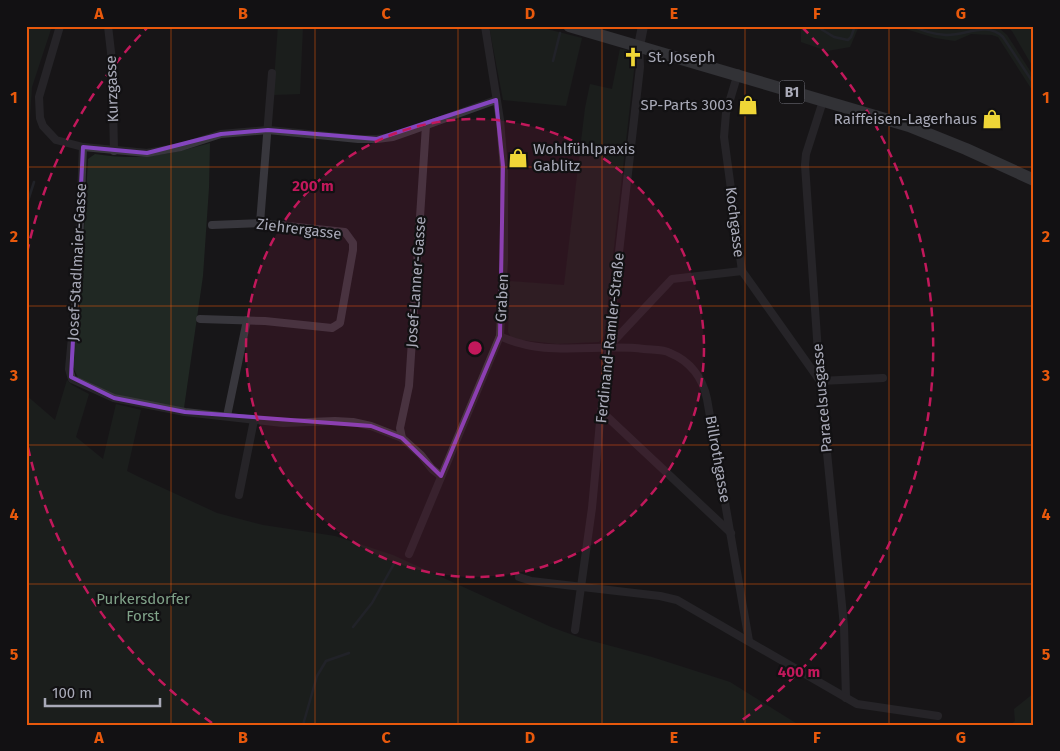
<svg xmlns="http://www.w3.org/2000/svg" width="1060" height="751" viewBox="0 0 1060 751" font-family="'Fira Sans',sans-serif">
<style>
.green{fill:#202823}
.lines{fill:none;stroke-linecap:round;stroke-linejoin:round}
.stream{stroke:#2d323c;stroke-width:2.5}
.minor{stroke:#38373d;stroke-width:8}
.tertiary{stroke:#38373d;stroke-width:10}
.primary{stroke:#53545c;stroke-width:12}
.marked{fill:none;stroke:#8445be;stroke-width:4;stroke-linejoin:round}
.grid{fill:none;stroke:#e8590c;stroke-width:1;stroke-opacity:0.55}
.ring{fill:none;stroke:#c2185b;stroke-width:2.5;stroke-dasharray:9 6}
.labels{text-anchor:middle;stroke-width:4.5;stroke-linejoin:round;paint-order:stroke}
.shield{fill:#121113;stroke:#7c7c86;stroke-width:1}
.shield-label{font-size:14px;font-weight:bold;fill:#a9aab8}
.poi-label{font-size:15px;fill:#a9aab8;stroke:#121113;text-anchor:start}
.street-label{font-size:15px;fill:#a9aab8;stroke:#121113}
.park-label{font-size:15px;fill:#80a389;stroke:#121113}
.centre{fill:#c2185b;stroke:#121113;stroke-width:2.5}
.ring-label{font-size:15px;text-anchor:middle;font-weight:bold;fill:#c2185b;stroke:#121113;stroke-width:4.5;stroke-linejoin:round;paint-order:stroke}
.neatline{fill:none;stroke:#e8590c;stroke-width:2}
.grid-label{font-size:16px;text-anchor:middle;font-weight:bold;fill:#e8590c}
</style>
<rect width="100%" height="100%" fill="#171618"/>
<g class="green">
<path d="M29,26H52L32,87L29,130L26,139V36Z"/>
<path d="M278,26H303L300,94L273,95Z"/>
<path d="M489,26H535L582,38L566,106L503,100Z"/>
<path d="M801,26H859L850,47L827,51L801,42Z"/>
<path d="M896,26H920L943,30H957L974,26L1000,29L1007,35L1034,77V93L998,37L992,35L971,34L955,41L935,38Z"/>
<path d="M1006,26H1034V69L1012,31Z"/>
<path d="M620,49L627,50L626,52L630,53L629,59L635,61L604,336L599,342L557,344L512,339L508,332L510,281L564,285L585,108L590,84L612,89Z"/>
<path d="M210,143L209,188L203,276L184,408L143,401L115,394L78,378L73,367L80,303L88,159L95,154C138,161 168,155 210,143Z"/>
<path d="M67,380L72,385L89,394L76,437L103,459L116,404L141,410L127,471L139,477L217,513L263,525L335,536L393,555L551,627L581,638L652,657L730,682L799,725H26V395L55,420Z"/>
<path d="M1034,693V725H1010L1015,721L1014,709Z"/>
</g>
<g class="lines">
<g class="stream">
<path d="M816,26L834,37L848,40L851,37L855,26"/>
<path d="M912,26C922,31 934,34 946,35C965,36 987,21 1003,37L1034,84"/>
<path d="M553,61L560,33"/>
<path d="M26,207L34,182"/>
<path d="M353,627L372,603L395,562"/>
<path d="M303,725L317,676L326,661L349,653"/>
</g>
<g class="minor">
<path d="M60,26L39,97L40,118L43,126L56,140L83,147L147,153L181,147L221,134L268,130L358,139H377L393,137L413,130L496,100"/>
<path d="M108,26L112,61L114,151"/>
<path d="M738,73L726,113L724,137L742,271L820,381"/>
<path d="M823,101L806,154L805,165L820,381L844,626L846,698"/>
<path d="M83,147L78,273L69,369L72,379L114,398L185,412L283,423L335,421L353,422L371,426L402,438L421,455L432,469L441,476"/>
<path d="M260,223L272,73"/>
<path d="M200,319L265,321L332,328L340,323L353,250V243L345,232L260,223L212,225"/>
<path d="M500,336C544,358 597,343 644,349C652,350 663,349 670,353C690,361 703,378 707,399L749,641"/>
<path d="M609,346L672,279L742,271"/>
<path d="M820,381L883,378"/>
<path d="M601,411L731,533"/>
<path d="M227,416L247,320"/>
<path d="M402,438L400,428L409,386L426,125"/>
<path d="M239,495L254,420"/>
<path d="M409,554L500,336L504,260V168L500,120L485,26"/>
<path d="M519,577L531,581L660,596L677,600L857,704L938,716"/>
<path d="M575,630L592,508L601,411L640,67L639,46"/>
</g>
<path class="tertiary" d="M639,46L643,26"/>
<path class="primary" d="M569,26L909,126L966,149L1034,180"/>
</g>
<path d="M0 0H1060V751H0ZM496,100L503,166L500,336L441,476L402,438L371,426L185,412L114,398L71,377L83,147L147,153L221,134L268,130L377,139Z" fill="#171618" fill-opacity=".55" fill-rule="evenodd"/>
<path class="marked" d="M496,100L503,166L500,336L441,476L402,438L371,426L185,412L114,398L71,377L83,147L147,153L221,134L268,130L377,139Z"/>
<path class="grid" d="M171,26V725M315,26V725M458,26V725M602,26V725M745,26V725M889,26V725M26,167H1034M26,306H1034M26,445H1034M26,584H1034"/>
<circle cx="475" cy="348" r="229" fill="#c2185b" fill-opacity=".12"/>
<g class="ring">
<circle cx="475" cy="348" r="229"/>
<path d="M212 723A458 458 0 0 1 27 443M27 253A458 458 0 0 1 148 27M802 27A458 458 0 0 1 738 723"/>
</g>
<defs>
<symbol id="church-bare" viewBox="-9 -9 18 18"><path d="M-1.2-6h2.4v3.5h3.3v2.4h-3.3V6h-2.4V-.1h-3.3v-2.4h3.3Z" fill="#efd637" stroke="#121113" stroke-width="2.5" paint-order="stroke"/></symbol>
<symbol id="shop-bare" viewBox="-9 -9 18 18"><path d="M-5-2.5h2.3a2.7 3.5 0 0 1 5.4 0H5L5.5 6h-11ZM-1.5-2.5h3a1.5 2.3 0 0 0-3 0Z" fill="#efd637" stroke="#121113" stroke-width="2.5" paint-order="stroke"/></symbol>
</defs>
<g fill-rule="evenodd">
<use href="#church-bare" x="619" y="43" width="28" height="28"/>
<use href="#shop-bare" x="734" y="91" width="28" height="28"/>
<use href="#shop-bare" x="978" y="105" width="28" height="28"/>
<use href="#shop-bare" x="504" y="144" width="28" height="28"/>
</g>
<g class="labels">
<rect class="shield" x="779.5" y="80.5" width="25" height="23" rx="4"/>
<g class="shield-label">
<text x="792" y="97">B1</text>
</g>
<g class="poi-label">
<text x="648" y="62">St. Joseph</text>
<text x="733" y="110" text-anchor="end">SP-Parts 3003</text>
<text x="977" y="124" text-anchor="end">Raiffeisen-Lagerhaus</text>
<text x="533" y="154">Wohlfühlpraxis<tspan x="533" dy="17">Gablitz</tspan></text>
</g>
<g class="street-label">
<text transform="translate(112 89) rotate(-92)" y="5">Kurzgasse</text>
<text transform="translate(735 222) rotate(83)" y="5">Kochgasse</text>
<text transform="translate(299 229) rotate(7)" y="5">Ziehrergasse</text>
<text transform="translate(77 262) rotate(-87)" y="5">Josef-Stadlmaier-Gasse</text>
<text transform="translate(416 282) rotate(-86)" y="5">Josef-Lanner-Gasse</text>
<text transform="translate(502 298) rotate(-87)" y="5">Graben</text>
<text transform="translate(610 338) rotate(-84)" y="5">Ferdinand-Ramler-Straße</text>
<text transform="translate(822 398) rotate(-95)" y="5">Paracelsusgasse</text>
<text transform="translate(718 459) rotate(80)" y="5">Billrothgasse</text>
</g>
<g class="park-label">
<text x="143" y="604">Purkersdorfer<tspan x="143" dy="17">Forst</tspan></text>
</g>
</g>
<circle cx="475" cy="348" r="8" class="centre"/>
<g class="ring-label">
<text x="313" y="191">200 m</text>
<text x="799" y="677">400 m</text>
</g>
<rect width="1060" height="751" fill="none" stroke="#121113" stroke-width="55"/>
<path d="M45 698v8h115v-8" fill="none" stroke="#a9aab8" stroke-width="2.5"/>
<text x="52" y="698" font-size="15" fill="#a9aab8" stroke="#121113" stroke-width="4" paint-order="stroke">100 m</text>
<rect x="28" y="28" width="1004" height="696" class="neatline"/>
<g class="grid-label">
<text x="99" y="19">A</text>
<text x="243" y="19">B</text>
<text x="386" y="19">C</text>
<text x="530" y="19">D</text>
<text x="674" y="19">E</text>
<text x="817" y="19">F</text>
<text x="961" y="19">G</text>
<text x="14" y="103">1</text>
<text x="1046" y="103">1</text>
<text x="14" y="242">2</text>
<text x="1046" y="242">2</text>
<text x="14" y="381">3</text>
<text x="1046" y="381">3</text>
<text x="14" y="520">4</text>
<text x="1046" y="520">4</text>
<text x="14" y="660">5</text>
<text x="1046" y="660">5</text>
<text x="99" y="743">A</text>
<text x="243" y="743">B</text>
<text x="386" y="743">C</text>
<text x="530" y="743">D</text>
<text x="674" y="743">E</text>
<text x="817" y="743">F</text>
<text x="961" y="743">G</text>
</g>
</svg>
